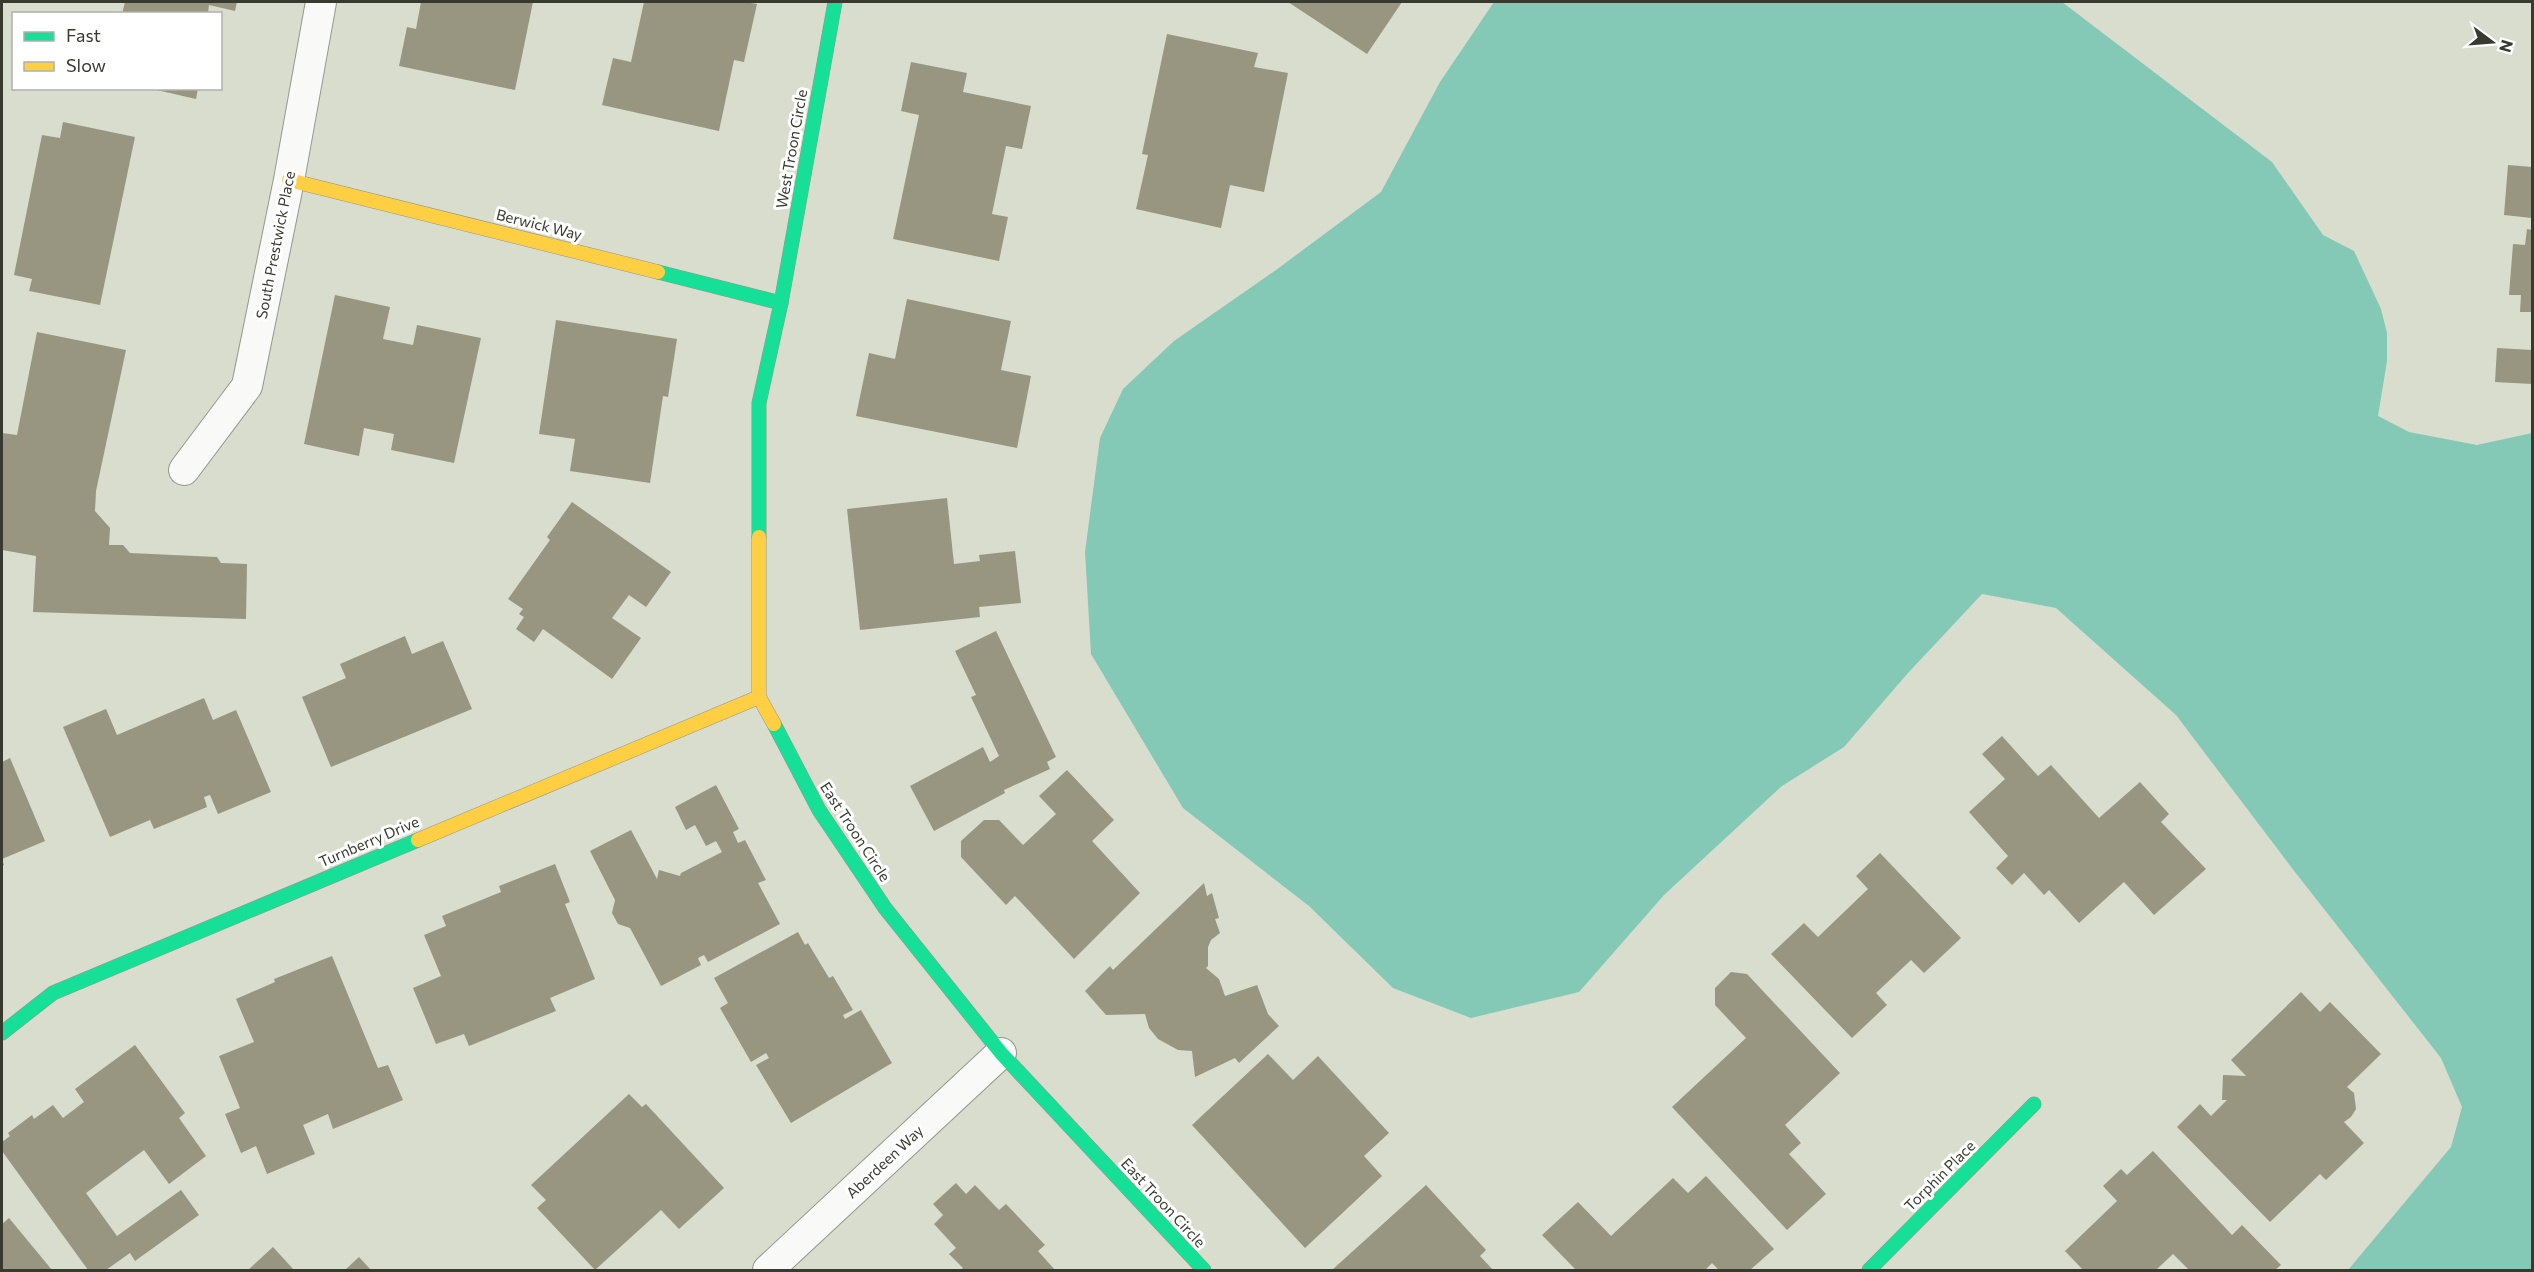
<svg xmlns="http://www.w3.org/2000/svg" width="2534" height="1272" viewBox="0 0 2534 1272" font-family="Commissioner,sans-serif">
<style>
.water{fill:#84c9b5}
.building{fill:#989681}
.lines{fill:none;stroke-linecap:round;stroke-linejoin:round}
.street-casing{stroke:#94978c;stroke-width:32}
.fast-casing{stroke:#94978c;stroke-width:15}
.slow-casing{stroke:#94978c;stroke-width:15}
.street{stroke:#f9faf8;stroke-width:30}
.fast{stroke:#16e098;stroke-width:14}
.slow{stroke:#ffcf43;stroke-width:14}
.labels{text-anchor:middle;stroke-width:6;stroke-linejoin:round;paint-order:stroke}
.street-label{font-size:15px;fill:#383a30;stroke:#fff}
</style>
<rect width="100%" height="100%" fill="#d8ddce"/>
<path class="water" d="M1494,2H2062L2272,162L2323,235L2354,251L2381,309L2387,333V361L2378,416L2409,432L2477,445L2532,433V1270H2348L2451,1147L2462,1107L2441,1058L2295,872L2176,715L2056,608L1982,594L1908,673L1844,747L1782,786L1664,895L1579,992L1471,1018L1393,988L1309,906L1183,808L1091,654L1085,552L1100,438L1123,389L1174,341L1276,270L1381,192L1440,82Z"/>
<g class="building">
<path d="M125,2H237L235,11L209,5L208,12L213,14H122Z"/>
<path d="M421,2H533L515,90L399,66L407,27L416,29Z"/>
<path d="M644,2H745L757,4L744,62L734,60L719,131L602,105L613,58L631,62Z"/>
<path d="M1288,2H1402L1367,54Z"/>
<path d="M1167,34L1258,53L1254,67L1288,73L1264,192L1230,185L1221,228L1136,209L1148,155L1142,154Z"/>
<path d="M911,62L967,73L963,92L1031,106L1022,149L1006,146L992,214L1008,217L999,261L893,239L919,115L901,111Z"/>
<path d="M148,88H198L196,99Z"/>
<path d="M63,122L135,137L100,305L29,291L32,279L14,275L42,135L60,138Z"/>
<path d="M2508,165L2532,167V218L2504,215Z"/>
<path d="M2527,229L2532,230V312H2520L2521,295H2509L2513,244L2525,245Z"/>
<path d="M335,295L390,307L383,339L413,345L417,325L481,338L454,463L391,450L394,434L364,428L359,456L304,444Z"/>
<path d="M907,299L1011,321L1001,370L1031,376L1017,448L856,416L869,353L895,359Z"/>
<path d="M556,320L677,339L668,397L663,396L650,483L570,471L575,439L539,434Z"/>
<path d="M37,332L126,350L96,491L95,511L110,528L109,545H123L130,553L217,557L221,563L247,564L246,619L33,612L36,556L2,550V433L17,435Z"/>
<path d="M2497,348L2532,350V384L2495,382Z"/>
<path d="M947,498L954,564L980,561L979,555L1015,551L1021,603L979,607L980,617L860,630L847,509Z"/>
<path d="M572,502L671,572L646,607L629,595L612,618L641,638L612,679L543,629L534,642L516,629L524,617L519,614L523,609L508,599L550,540L547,537Z"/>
<path d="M996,631L1056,757L1047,762L1050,769L1004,790L1005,793L934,831L910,786L983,747L990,762L999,756L971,697L976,695L955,651Z"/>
<path d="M405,636L412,654L443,641L472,709L331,767L302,697L346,678L340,664Z"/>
<path d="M204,698L213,720L236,710L271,792L218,814L210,795L204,797L207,807L154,829L150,820L110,837L63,727L106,709L117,735Z"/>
<path d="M2002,736L2038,776L2051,765L2099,818L2140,782L2169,814L2161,822L2206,869L2154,915L2124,882L2079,923L2049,890L2044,895L2024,873L2012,885L1996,868L2008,856L1969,812L2005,779L1982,754Z"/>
<path d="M10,758L45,841L2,859L4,865L2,866V762Z"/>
<path d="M1067,770L1114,820L1092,841L1140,893L1074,959L1015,896L1006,905L961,857V841L984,820H999L1023,845L1056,814L1039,796Z"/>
<path d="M716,785L739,829L733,832L738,843L745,840L766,880L758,883L780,924L708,962L704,955L698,958L701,965L661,986L630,928L618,924L612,913L615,900L590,851L631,830L657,879L659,870L680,876L681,873L722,852L716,841L706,846L695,825L686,830L675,807Z"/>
<path d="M1880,853L1961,938L1924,973L1911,960L1876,993L1887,1005L1852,1038L1771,954L1804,923L1818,937L1868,889L1856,876Z"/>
<path d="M555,864L570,902L565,904L595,979L550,998L556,1011L469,1046L464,1034L436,1044L413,988L441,976L424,935L446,926L442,916L501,892L499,886Z"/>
<path d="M1204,883L1207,896L1212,893L1219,918L1215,919L1220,933L1211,940L1208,947V966L1206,968L1219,979L1225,996L1257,985L1268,1014L1279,1026L1239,1063L1235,1058L1195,1077L1192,1051L1178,1050L1158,1039L1149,1028L1145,1014L1106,1015L1085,991L1110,966L1113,970Z"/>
<path d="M798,932L805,945L808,943L829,978L833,976L853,1010L843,1015L845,1019L861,1010L892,1063L791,1123L756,1065L769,1058L766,1053L751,1062L720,1008L728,1003L714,978Z"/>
<path d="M332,956L378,1068L388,1065L403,1100L333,1129L328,1114L303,1125L315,1154L267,1174L256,1146L241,1153L225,1114L240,1108L219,1056L254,1042L236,999L275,982L274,979Z"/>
<path d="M1731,972L1747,974L1840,1073L1785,1125L1801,1143L1789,1154L1826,1194L1787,1230L1672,1107L1746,1038L1715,1005V988Z"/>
<path d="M2301,992L2320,1012L2330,1002L2381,1054L2347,1087L2354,1093L2356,1109L2351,1117L2344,1122L2364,1143L2326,1180L2320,1174L2270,1222L2177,1127L2200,1104L2211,1116L2227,1100H2222L2223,1075L2246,1076L2231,1060Z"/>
<path d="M135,1045L185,1113L179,1118L206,1156L169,1184L144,1150L86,1193L117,1236L181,1190L199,1215L135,1261L130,1253L106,1270H88L2,1151V1142L10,1136L8,1133L32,1115L34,1119L53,1105L63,1118L84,1102L75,1089Z"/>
<path d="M1268,1054L1293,1080L1318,1056L1389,1133L1364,1156L1382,1176L1305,1248L1192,1125Z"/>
<path d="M629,1094L642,1107L646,1104L724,1188L679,1229L661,1210L595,1270L537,1208L546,1200L531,1185Z"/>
<path d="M2153,1151L2232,1235L2242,1225L2281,1265L2275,1270H2189L2173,1254L2156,1270H2083L2065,1251L2117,1201L2103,1186L2121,1169L2127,1175Z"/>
<path d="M1706,1176L1774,1249L1750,1270H1719L1712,1263L1705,1270H1576L1542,1235L1578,1202L1611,1236L1673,1178L1688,1193Z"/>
<path d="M956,1183L966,1194L975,1185L999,1210L1006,1204L1045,1245L1038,1251L1055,1270H960L963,1268L949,1254L956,1248L934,1224L943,1215L933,1204Z"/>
<path d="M1426,1185L1486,1250L1480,1256L1493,1270H1332Z"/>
<path d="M9,1218L52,1270H2V1224Z"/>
<path d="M273,1247L294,1270H248Z"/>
<path d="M359,1257L371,1270H345Z"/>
</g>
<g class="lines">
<defs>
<g id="street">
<path d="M184,470L247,386L289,180L321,2"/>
<path d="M768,1270L1001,1053"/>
</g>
<g id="fast">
<path d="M658,272L781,303"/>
<path d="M759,537V403L781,303L835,2"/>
<path d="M774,724L819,810L885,908L1001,1053L1204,1270"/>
<path d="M2,1033L53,993L418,840"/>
<path d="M1869,1270L2034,1104"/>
</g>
<g id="slow">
<path d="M289,180L658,272"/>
<path d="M759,537V697L774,724"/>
<path d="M418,840L759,697"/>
</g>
</defs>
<use href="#street" class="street-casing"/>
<use href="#fast" class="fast-casing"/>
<use href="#slow" class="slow-casing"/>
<use href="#street" class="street"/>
<use href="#fast" class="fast"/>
<use href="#slow" class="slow"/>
</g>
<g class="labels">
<g class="street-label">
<text transform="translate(792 149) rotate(-80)" y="5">West Troon Circle</text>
<text transform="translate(539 225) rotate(14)" y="5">Berwick Way</text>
<text transform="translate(276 245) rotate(-79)" y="5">South Prestwick Place</text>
<text transform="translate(855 832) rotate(57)" y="5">East Troon Circle</text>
<text transform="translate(369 842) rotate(-23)" y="5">Turnberry Drive</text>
<text transform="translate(885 1162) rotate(-43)" y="5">Aberdeen Way</text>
<text transform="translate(1940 1176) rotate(-45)" y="5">Torphin Place</text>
<text transform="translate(1163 1203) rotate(47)" y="5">East Troon Circle</text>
</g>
</g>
<rect width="2534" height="1272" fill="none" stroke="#383a30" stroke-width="6"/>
<rect x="12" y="12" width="210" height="78" fill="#ffffff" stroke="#afb0ac" stroke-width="1.5"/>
<rect x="24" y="32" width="30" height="9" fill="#16e098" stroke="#afb0ac" stroke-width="1.5"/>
<text x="66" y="42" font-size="18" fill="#383a30">Fast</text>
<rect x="24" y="62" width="30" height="9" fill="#ffcf43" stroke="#afb0ac" stroke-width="1.5"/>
<text x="66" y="72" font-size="18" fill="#383a30">Slow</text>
<g transform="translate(2492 42) rotate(106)" stroke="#ffffff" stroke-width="4.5" paint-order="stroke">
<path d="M0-4.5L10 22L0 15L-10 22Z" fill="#383a30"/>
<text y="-9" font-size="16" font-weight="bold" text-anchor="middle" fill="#383a30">N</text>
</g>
</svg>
